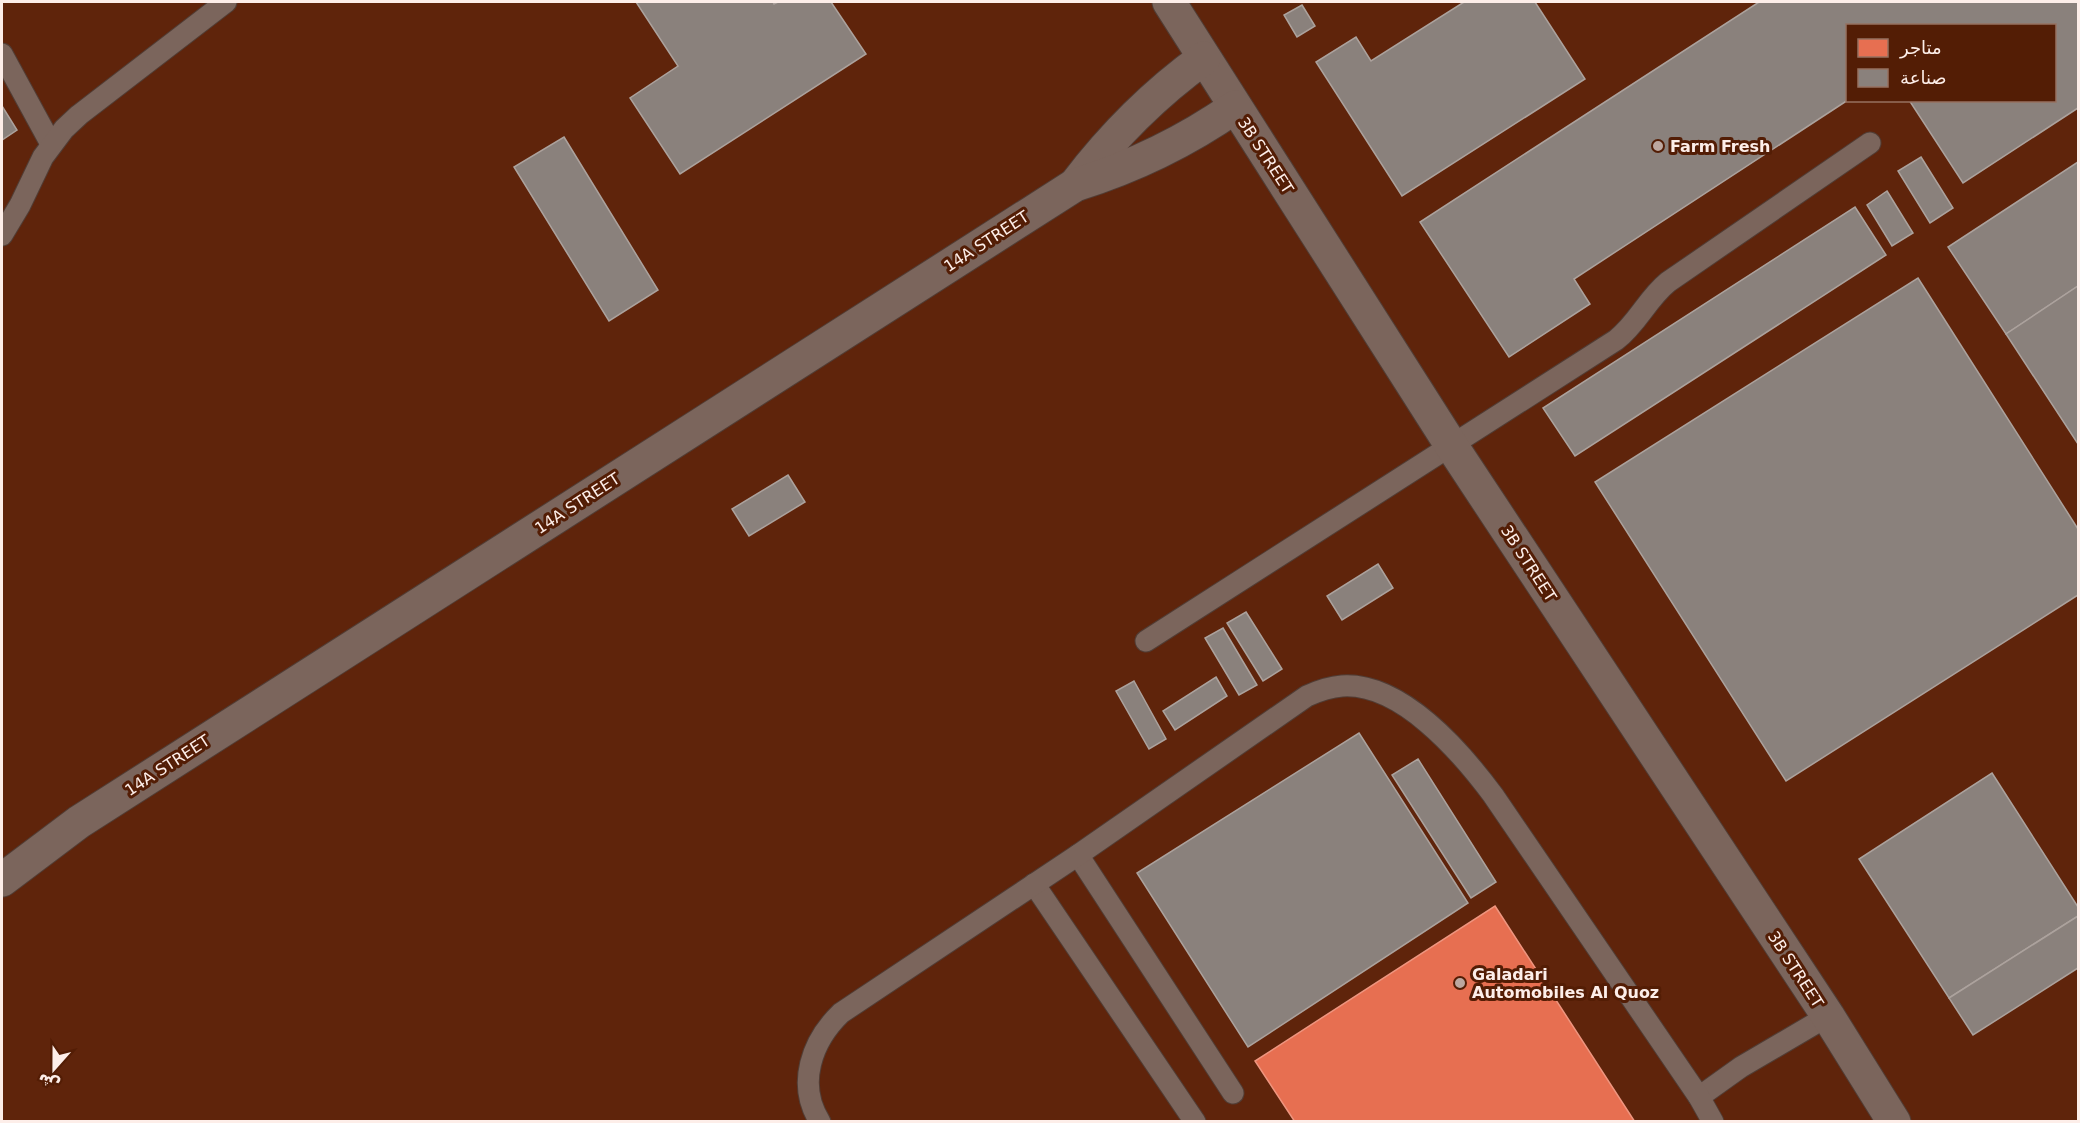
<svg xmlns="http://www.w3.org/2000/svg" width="2080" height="1123" viewBox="0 0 2080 1123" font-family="'DejaVu Sans',Vazirmatn,sans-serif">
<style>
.built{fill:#5f240b;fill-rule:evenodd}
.shops{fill:#e76f51;stroke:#ee957f;stroke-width:1.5}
.industry{fill:#8a817c;stroke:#aca29d;stroke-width:1.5}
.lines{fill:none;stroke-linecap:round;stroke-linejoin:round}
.service-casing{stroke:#513d35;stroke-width:23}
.minor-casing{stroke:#513d35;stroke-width:35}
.service{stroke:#7b655c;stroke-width:21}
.minor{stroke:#7b655c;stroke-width:33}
.poi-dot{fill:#bca79f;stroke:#531d05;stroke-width:2}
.labels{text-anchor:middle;stroke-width:6;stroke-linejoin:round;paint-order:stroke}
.poi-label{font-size:16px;font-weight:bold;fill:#fdeee9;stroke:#531d05;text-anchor:start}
.street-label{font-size:16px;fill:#fdeee9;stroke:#531d05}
</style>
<rect width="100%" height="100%" fill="#422416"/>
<path class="built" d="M2,2H2078V1121L2,1122ZM1848,26H2054V100H1848Z"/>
<path class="shops" d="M1495,906L1635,1122H1295L1255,1061Z"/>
<g class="industry">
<path d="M636,2H773L774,4L778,2H831L866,54L680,174L630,98L678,66Z"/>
<path d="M1464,2H1535L1585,79L1402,196L1316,62L1356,37L1371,61Z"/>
<path d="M1759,2H2078V108L1963,183L1909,100H2054V26H1848V100L1574,279L1590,304L1509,357L1420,222Z"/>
<path d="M1302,5L1315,26L1297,37L1284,15Z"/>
<path d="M2,106L17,130L2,140Z"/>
<path d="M564,137L658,290L609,321L514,167Z"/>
<path d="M1921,157L1953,208L1930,223L1898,171Z"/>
<path d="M2078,162V286L2006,334L1948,247Z"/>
<path d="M1887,191L1913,233L1892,246L1867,205Z"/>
<path d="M1855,207L1886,255L1575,456L1543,408Z"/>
<path d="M1918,278L2078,529V595L1786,781L1595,482Z"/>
<path d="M2078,286V444L2006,334Z"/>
<path d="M788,475L805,502L749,536L732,509Z"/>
<path d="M1378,564L1393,588L1342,620L1327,596Z"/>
<path d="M1246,612L1282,669L1263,681L1227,623Z"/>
<path d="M1223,628L1257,685L1239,695L1205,638Z"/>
<path d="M1216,677L1227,696L1175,730L1163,711Z"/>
<path d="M1134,681L1166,739L1149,749L1116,691Z"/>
<path d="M1359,733L1468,903L1248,1047L1137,873Z"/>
<path d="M1418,759L1496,882L1471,898L1392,775Z"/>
<path d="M1992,773L2078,907V916L1949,998L1859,859Z"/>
<path d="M2078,916V968L1973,1035L1949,998Z"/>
</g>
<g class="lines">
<defs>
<g id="service">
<path d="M2,54L51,144"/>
<path d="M2,235L20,205L43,157L64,129L79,115L226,2"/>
<path d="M1146,641L1616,340C1638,323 1647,299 1668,282L1870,143"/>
<path d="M1078,855L1233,1093"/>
<path d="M1034,884L1195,1122"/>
<path d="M1699,1097L1741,1067L1828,1016"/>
<path d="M820,1122C796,1084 812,1041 841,1013L1078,855L1307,696C1318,691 1329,687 1342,686C1401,682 1461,752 1493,795L1699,1097L1713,1122"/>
</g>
<g id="minor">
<path d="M1169,2L1451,445L1828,1016L1894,1122"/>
<path d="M1075,185C1113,135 1154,94 1204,58"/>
<path d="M2,880L79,822L1075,185C1133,167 1185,142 1235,107"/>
</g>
</defs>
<use href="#service" class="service-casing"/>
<use href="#minor" class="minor-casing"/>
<use href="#service" class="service"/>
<use href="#minor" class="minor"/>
</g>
<g class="poi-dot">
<circle cx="1658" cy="146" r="6"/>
<circle cx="1460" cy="983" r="6"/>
</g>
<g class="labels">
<g class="poi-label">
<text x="1670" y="152">Farm Fresh</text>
<text x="1472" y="980">Galadari<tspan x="1472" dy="18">Automobiles Al Quoz</tspan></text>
</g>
<g class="street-label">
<text transform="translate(1266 155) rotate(57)" y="6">3B STREET</text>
<text transform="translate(986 241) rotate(-33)" y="6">14A STREET</text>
<text transform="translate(577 503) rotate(-33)" y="6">14A STREET</text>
<text transform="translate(1529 563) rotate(57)" y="6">3B STREET</text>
<text transform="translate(167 765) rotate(-33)" y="6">14A STREET</text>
<text transform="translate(1796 969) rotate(57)" y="6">3B STREET</text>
</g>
</g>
<rect width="2080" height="1123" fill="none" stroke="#fdeee9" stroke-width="6"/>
<rect x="1846" y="24" width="210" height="78" fill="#531d05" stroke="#977160" stroke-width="1.5"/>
<rect x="1858" y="39" width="30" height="18" fill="#e76f51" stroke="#977160" stroke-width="1.5"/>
<text x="1900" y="54" font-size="18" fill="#fdeee9">متاجر</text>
<rect x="1858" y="69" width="30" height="18" fill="#8a817c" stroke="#977160" stroke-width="1.5"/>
<text x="1900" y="84" font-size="18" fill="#fdeee9">صناعة</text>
<g transform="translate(54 1069) rotate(201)" stroke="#531d05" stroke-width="4.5" paint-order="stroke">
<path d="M0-4.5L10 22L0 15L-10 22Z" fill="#fdeee9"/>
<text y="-9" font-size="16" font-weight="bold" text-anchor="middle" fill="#fdeee9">ش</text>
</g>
</svg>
